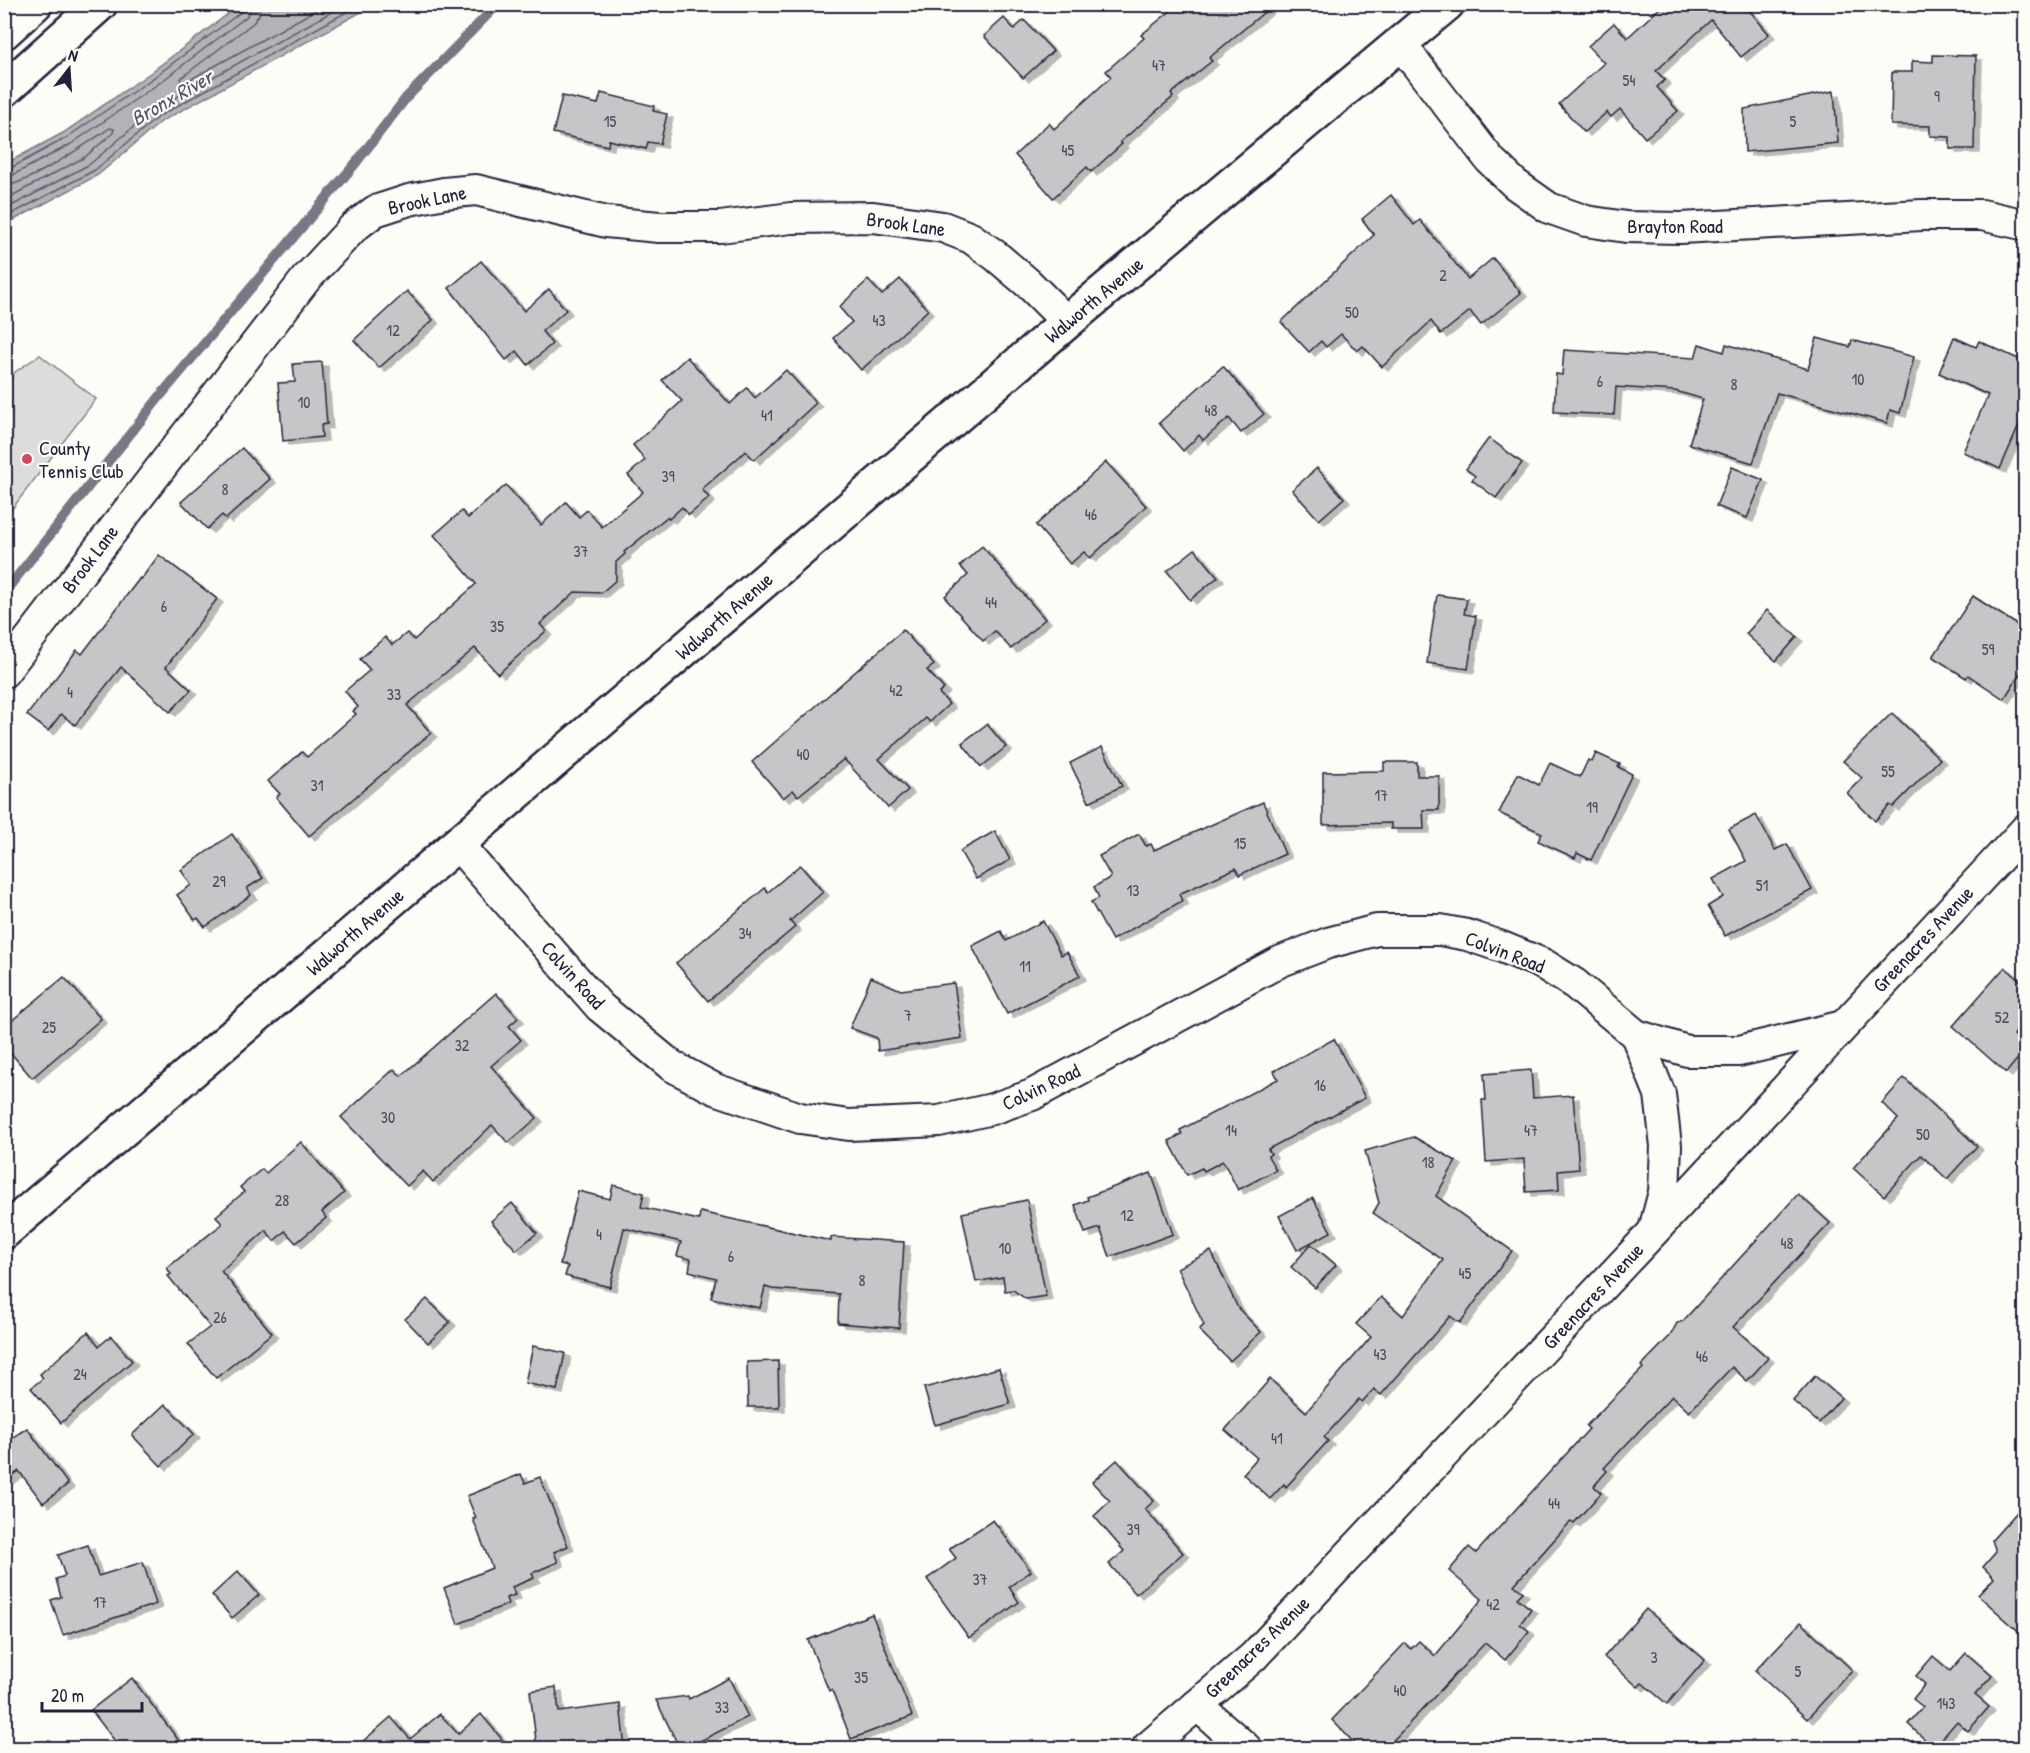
<svg xmlns="http://www.w3.org/2000/svg" width="2030" height="1753" viewBox="0 0 2030 1753" font-family="'Patrick Hand',sans-serif">
<style>
.green{fill:#dddcdb;stroke:#807f8b;stroke-width:1.5}
.water{fill:#b2b2b7;stroke:#787885;stroke-width:1.5}
.lines{fill:none;stroke-linecap:round;stroke-linejoin:round}
.shore{stroke:#5c5c6d;stroke-width:1.5}
.stream{stroke:#787885;stroke-width:10}
.building{fill:#c6c6c8;stroke:#22223b;stroke-width:1.5;filter:url(#shadow)}
.street-casing{stroke:#22223b;stroke-width:34}
.secondary-casing{stroke:#22223b;stroke-width:38}
.highway-casing{stroke:#22223b;stroke-width:38}
.street{stroke:#fdfcf7;stroke-width:30}
.secondary{stroke:#fdfcf7;stroke-width:33}
.highway{stroke:#fdfcf7;stroke-width:33}
.poi-dot{fill:#d1495b;stroke:#fdfcf7;stroke-width:2}
.labels{text-anchor:middle;stroke-width:4.5;stroke-linejoin:round;paint-order:stroke}
.number-label{font-size:16px;fill:#4b4b5e}
.street-label{font-size:20px;fill:#22223b;stroke:#fdfcf7}
.poi-label{font-size:20px;fill:#22223b;stroke:#fdfcf7;text-anchor:start}
.water-label{font-size:21px;font-style:italic;fill:#545466;stroke:#fdfcf7}
</style>
<defs>
<filter id="shadow"><feDropShadow dx="6" dy="4" stdDeviation="0" flood-color="#0004"/></filter>
</defs>
<rect width="100%" height="100%" fill="#fdfcf7"/>
<filter id="ink" filterUnits="userSpaceOnUse"><feTurbulence type="fractalNoise" baseFrequency=".0167" numOctaves="2"/><feDisplacementMap in="SourceGraphic" scale="12" xChannelSelector="R" yChannelSelector="G"/><feConvolveMatrix kernelMatrix="1 2 1 2 8 2 1 2 1" color-interpolation-filters="sRGB"/></filter>
<g filter="url(#ink)">
<path class="green" d="M40,355L96,399L5,518V387L15,372Z"/>
<path class="water" d="M241,4L374,5L162,121L98,175L12,221L5,224V164L63,133L150,73Z"/>
<g class="lines">
<g class="shore">
<path d="M260,4L259,15L253,23L181,78L180,83H184L327,4"/>
<path d="M4,169H9L66,138L153,78L241,12L244,4"/>
<path d="M4,177L13,175L71,144L158,84L246,17L250,11L251,4"/>
<path d="M4,186C27,185 89,142 110,128L114,129L113,133L85,157L4,200"/>
<path d="M4,210L90,164L155,109L346,4"/>
<path d="M4,218L95,170L159,116L361,4"/>
</g>
<path class="stream" d="M4,593L161,395L355,164L406,98L498,4"/>
</g>
<g class="building">
<path d="M1179,4H1274L1209,58L1212,61L1171,94L1173,97L1120,142L1122,144L1091,172L1087,167L1053,198L1015,155L1049,123L1054,129L1111,77L1106,71L1144,38L1141,35Z"/>
<path d="M1664,4H1744L1769,34L1741,57L1711,20L1656,71L1665,80L1657,87L1678,111L1645,138L1620,109L1611,117L1607,112L1584,132L1559,104L1604,63L1588,46L1614,23L1627,38Z"/>
<path d="M1004,18L1014,29L1024,20L1053,51L1023,78L984,36Z"/>
<path d="M1933,55L1976,56L1974,149H1950V137L1930,136V126L1891,125L1892,72H1912V61L1933,62Z"/>
<path d="M1834,91L1838,143L1745,152L1744,109Z"/>
<path d="M601,93L654,106L653,111L667,114L660,144L648,142L646,149L609,140L608,146L553,133L562,96L598,104Z"/>
<path d="M1391,195L1414,225L1420,220L1468,279L1493,258L1521,293L1481,325L1470,311L1441,334L1431,321L1382,367L1363,346L1357,351L1341,334L1326,347L1321,341L1309,352L1281,322L1374,235L1362,219Z"/>
<path d="M481,261L524,311L549,289L566,310L542,331L552,344L528,365L517,351L506,360L449,288Z"/>
<path d="M900,279L928,310L861,370L833,338L852,322L839,307L868,280L882,295Z"/>
<path d="M407,291L433,320L379,368L354,340Z"/>
<path d="M1954,337L1976,347L1979,341L2025,362V412L2000,469L1963,452L1988,395L1939,373Z"/>
<path d="M1817,338L1850,347L1852,340L1914,357L1900,413L1890,410L1887,423L1777,393L1753,463L1689,444L1703,399L1675,391L1616,387L1614,415L1554,412L1556,374L1562,375L1564,350L1695,358L1699,344L1724,352L1726,344L1808,369Z"/>
<path d="M687,357L730,404L747,388L755,398L786,370L816,403L754,460L746,451L702,489L709,498L689,515L682,507L669,519L667,517L624,552L625,554L616,562V580L601,593L575,592L540,624L546,631L498,674L475,648L407,705L431,733L309,836L276,797L280,794L268,781L302,752L307,757L356,714L353,711L358,707L345,691L370,670L360,659L385,637L392,645L407,633L414,640L476,584L434,535L462,511L468,518L506,485L541,525L566,502L579,517L587,510L602,527L643,492L628,475L645,460L633,445L682,401L662,380Z"/>
<path d="M322,362L327,424L321,425L322,437L283,441L278,383L295,382L293,364Z"/>
<path d="M1223,366L1264,414L1241,433L1229,418L1203,440L1199,435L1183,451L1159,423Z"/>
<path d="M1489,438L1522,463L1496,498L1472,480L1475,476L1466,469Z"/>
<path d="M242,448L270,479L226,519L222,515L207,529L181,502Z"/>
<path d="M1106,462L1146,506L1090,558L1084,552L1070,564L1036,525Z"/>
<path d="M1732,467L1763,480L1747,518L1716,506Z"/>
<path d="M1317,468L1344,498L1319,520L1292,490Z"/>
<path d="M982,546L1045,619L1011,649L995,631L983,641L946,599L947,598L945,596L968,575L960,566Z"/>
<path d="M1195,549L1218,577L1190,600L1167,571Z"/>
<path d="M159,555L217,599L166,667L191,690L170,712L121,667L75,725L61,714L48,731L27,715L77,650L82,654L140,578L141,579Z"/>
<path d="M1437,595L1467,599L1464,614L1476,616L1468,669L1427,663Z"/>
<path d="M1973,596L2025,630V666L2004,699L1968,675L1966,678L1933,657Z"/>
<path d="M1767,610L1797,637L1776,661L1746,634Z"/>
<path d="M903,630L934,665L927,670L944,689L939,693L949,704L930,722L926,718L879,759L908,790L888,808L844,759L798,796L793,790L783,798L752,762Z"/>
<path d="M1892,713L1940,759L1893,807L1890,805L1875,821L1847,793L1862,778L1843,761Z"/>
<path d="M987,724L1006,747L981,767L962,743Z"/>
<path d="M1102,747L1122,786L1089,802L1070,763Z"/>
<path d="M1596,753L1620,764L1618,767L1632,774L1591,860L1577,853L1575,858L1538,841L1542,833L1499,813L1518,774L1539,785L1550,763L1580,777L1588,760L1592,762Z"/>
<path d="M1384,762H1417V776H1439V810H1423L1424,829H1391V823L1323,825V772L1384,771Z"/>
<path d="M1263,802L1285,854L1239,875L1236,868L1179,894L1182,901L1112,940L1091,902L1099,898L1094,887L1111,877L1099,856L1139,834L1146,846L1151,844L1154,850Z"/>
<path d="M1756,815L1775,850L1787,844L1812,890L1725,936L1708,906L1723,897L1713,879L1746,861L1729,829Z"/>
<path d="M995,831L1010,860L976,879L960,851Z"/>
<path d="M232,834L263,878L247,888L251,895L205,927L198,918L195,920L177,895L191,885L181,870Z"/>
<path d="M800,865L823,892L790,921L795,927L708,1001L676,963L765,888L768,892Z"/>
<path d="M1043,921L1061,955L1067,952L1080,976L1007,1014L972,946L1001,931L1006,941Z"/>
<path d="M2005,967L2025,985V1021L2014,1035L2025,1045V1050L2006,1073L1953,1026Z"/>
<path d="M64,977L101,1019L32,1078L4,1045V1027Z"/>
<path d="M871,977L901,990L954,983L962,1038L878,1051L877,1038L850,1028Z"/>
<path d="M496,993L518,1018L509,1026L521,1040L491,1066L537,1118L508,1143L492,1125L433,1182L423,1171L407,1186L341,1117L394,1069L401,1076Z"/>
<path d="M1334,1039L1365,1098L1268,1149L1271,1154L1268,1156L1276,1170L1238,1190L1223,1161L1204,1171L1202,1168L1187,1175L1169,1141L1182,1134L1180,1130L1278,1079L1274,1071Z"/>
<path d="M1531,1070L1533,1098L1573,1095L1579,1169L1558,1171L1559,1190L1526,1192L1524,1159L1486,1162L1482,1100H1486L1484,1074Z"/>
<path d="M1904,1078L1977,1146L1947,1179L1921,1155L1884,1196L1853,1168L1898,1119L1882,1103Z"/>
<path d="M1414,1137L1456,1161L1436,1196L1512,1251L1460,1323L1450,1316L1381,1395L1374,1389L1362,1402L1359,1399L1324,1437L1328,1441L1286,1487L1284,1484L1270,1499L1243,1474L1257,1458L1225,1430L1270,1379L1306,1412L1371,1337L1356,1324L1381,1297L1403,1316L1443,1260L1373,1213L1379,1203L1365,1151Z"/>
<path d="M301,1142L344,1193L322,1212L326,1218L296,1243L285,1231L274,1241L266,1230L221,1271L272,1333L216,1378L188,1344L210,1327L168,1276L171,1274L167,1268L222,1224L216,1216L244,1192L240,1187L262,1169L266,1173Z"/>
<path d="M1151,1173L1173,1234L1110,1257L1100,1228L1085,1233L1075,1205L1088,1200L1087,1197Z"/>
<path d="M613,1185L644,1193L641,1207L699,1220L700,1212L831,1241V1237L904,1242L899,1328L838,1323L839,1294L772,1289L765,1287L760,1308L711,1298L716,1278L689,1271L691,1259L677,1256L681,1242L624,1228L610,1287L565,1276L568,1266L560,1264L578,1191L610,1199Z"/>
<path d="M1798,1194L1830,1223L1733,1327L1768,1358L1747,1381L1732,1367L1689,1412L1672,1396L1604,1468L1607,1471L1594,1486L1601,1493L1574,1523L1571,1521L1514,1585L1523,1592L1517,1598L1531,1609L1520,1624L1529,1631L1505,1660L1485,1643L1385,1749H1360L1332,1720L1405,1643L1411,1649L1419,1641L1435,1656L1482,1599L1449,1571L1469,1547L1476,1553L1589,1429L1586,1426L1643,1368L1641,1366L1670,1336L1677,1323L1683,1321Z"/>
<path d="M1313,1198L1331,1232L1297,1250L1279,1216Z"/>
<path d="M1027,1200L1046,1296L1026,1299L1013,1290L1005,1291L1003,1277L976,1282L962,1213Z"/>
<path d="M512,1203L537,1233L516,1250L491,1221Z"/>
<path d="M1311,1244L1336,1265L1315,1288L1291,1267Z"/>
<path d="M1211,1251L1238,1308L1261,1332L1230,1361L1199,1330L1204,1325L1177,1268Z"/>
<path d="M427,1299L450,1322L428,1343L405,1319Z"/>
<path d="M88,1332L99,1346L111,1336L132,1361L61,1423L31,1388L43,1378L40,1374Z"/>
<path d="M533,1346L565,1353L557,1390L525,1383Z"/>
<path d="M778,1361L779,1407H748L747,1362Z"/>
<path d="M999,1368L1010,1404L935,1425L924,1388Z"/>
<path d="M1815,1376L1841,1398L1819,1423L1793,1401Z"/>
<path d="M165,1404L194,1434L161,1466L132,1435Z"/>
<path d="M27,1428L68,1484L43,1503L19,1471L4,1482V1443Z"/>
<path d="M1117,1460L1154,1501L1145,1509L1183,1553L1136,1594L1109,1564L1124,1551L1094,1516L1110,1501L1092,1482Z"/>
<path d="M521,1474L525,1483L540,1477L568,1546L554,1552L558,1562L532,1573L534,1578L512,1587L515,1595L506,1598L508,1604L458,1624L444,1588L492,1568L473,1519L476,1518L467,1496Z"/>
<path d="M2025,1503V1637L1978,1595L1994,1578L1983,1567L1996,1552L1992,1540Z"/>
<path d="M993,1520L1031,1571L1009,1587L1019,1602L969,1638L927,1579L956,1558L949,1549Z"/>
<path d="M88,1545L98,1576L143,1562L156,1604L63,1635L51,1600L61,1597L56,1579L65,1576L58,1555Z"/>
<path d="M238,1571L259,1595L232,1618L212,1595Z"/>
<path d="M1646,1609L1705,1660L1667,1704L1642,1683L1638,1687L1604,1657Z"/>
<path d="M872,1614L912,1716L851,1739L832,1690L829,1691L808,1640Z"/>
<path d="M1801,1622L1852,1670L1807,1719L1755,1671Z"/>
<path d="M1966,1653L1992,1676L1975,1695L1989,1707L1968,1731L1957,1721L1934,1748L1908,1724L1923,1707L1913,1699L1925,1684L1916,1676L1933,1656L1950,1671Z"/>
<path d="M132,1678L185,1749H121L91,1710Z"/>
<path d="M729,1678L748,1717L684,1749H680L656,1700L688,1696L689,1699Z"/>
<path d="M556,1687L559,1712L620,1704L625,1749H537L530,1691Z"/>
<path d="M440,1714L458,1734L481,1714L510,1749H354L391,1717L410,1739Z"/>
</g>
<g class="lines">
<defs>
<g id="street">
<path d="M1400,43L1490,160L1515,184L1549,208L1586,221L1626,227L1681,228L1922,215H1982L2026,225"/>
<path d="M4,672L305,280L353,228L375,211L409,200L444,193L476,190L606,222L659,227H720L791,218L873,217L943,227L971,238L996,256L1029,284L1067,322"/>
<path d="M457,844L600,1007L672,1066L715,1089L800,1118L849,1125L939,1121L992,1109L1032,1095L1279,962L1328,943L1377,930H1440L1467,935L1502,947L1543,964L1575,984L1636,1035L1687,1051H1739L1843,1026"/>
<path d="M1636,1035L1660,1094L1666,1146L1664,1192L1654,1230"/>
<path d="M1197,1705L1246,1748"/>
<path d="M1147,1748L1253,1657L1654,1231L2026,829"/>
</g>
<path id="secondary" d="M4,1232L1067,322L1447,4"/>
<g id="highway">
<path d="M4,32L35,4"/>
<path d="M4,90L100,4"/>
</g>
</defs>
<use href="#street" class="street-casing"/>
<use href="#secondary" class="secondary-casing"/>
<use href="#highway" class="highway-casing"/>
<use href="#street" class="street"/>
<use href="#secondary" class="secondary"/>
<use href="#highway" class="highway"/>
</g>
</g>
<circle class="poi-dot" cx="27" cy="459" r="6"/>
<g class="labels">
<g class="number-label">
<text x="1159" y="71">47</text>
<text x="1629" y="86">54</text>
<text x="1937" y="102">9</text>
<text x="610" y="127">15</text>
<text x="1793" y="127">5</text>
<text x="1068" y="156">45</text>
<text x="1443" y="281">2</text>
<text x="1352" y="318">50</text>
<text x="879" y="326">43</text>
<text x="393" y="336">12</text>
<text x="1858" y="385">10</text>
<text x="1600" y="387">6</text>
<text x="1734" y="390">8</text>
<text x="304" y="408">10</text>
<text x="1211" y="416">48</text>
<text x="767" y="421">41</text>
<text x="668" y="482">39</text>
<text x="225" y="495">8</text>
<text x="1091" y="520">46</text>
<text x="581" y="557">37</text>
<text x="991" y="608">44</text>
<text x="164" y="612">6</text>
<text x="497" y="632">35</text>
<text x="1988" y="655">59</text>
<text x="896" y="696">42</text>
<text x="70" y="698">4</text>
<text x="394" y="700">33</text>
<text x="803" y="760">40</text>
<text x="1888" y="777">55</text>
<text x="317" y="791">31</text>
<text x="1381" y="801">17</text>
<text x="1592" y="813">19</text>
<text x="1240" y="849">15</text>
<text x="219" y="887">29</text>
<text x="1762" y="891">51</text>
<text x="1133" y="896">13</text>
<text x="745" y="939">34</text>
<text x="1025" y="972">11</text>
<text x="908" y="1021">7</text>
<text x="2002" y="1023">52</text>
<text x="49" y="1033">25</text>
<text x="462" y="1051">32</text>
<text x="1320" y="1091">16</text>
<text x="388" y="1123">30</text>
<text x="1231" y="1136">14</text>
<text x="1531" y="1136">47</text>
<text x="1923" y="1140">50</text>
<text x="1428" y="1168">18</text>
<text x="282" y="1206">28</text>
<text x="1127" y="1221">12</text>
<text x="599" y="1240">4</text>
<text x="1787" y="1249">48</text>
<text x="1005" y="1254">10</text>
<text x="731" y="1262">6</text>
<text x="1465" y="1279">45</text>
<text x="862" y="1286">8</text>
<text x="220" y="1323">26</text>
<text x="1380" y="1360">43</text>
<text x="1702" y="1362">46</text>
<text x="80" y="1380">24</text>
<text x="1277" y="1444">41</text>
<text x="1554" y="1509">44</text>
<text x="1133" y="1535">39</text>
<text x="980" y="1585">37</text>
<text x="100" y="1608">17</text>
<text x="1493" y="1610">42</text>
<text x="1654" y="1663">3</text>
<text x="1798" y="1677">5</text>
<text x="861" y="1683">35</text>
<text x="1400" y="1696">40</text>
<text x="1946" y="1709">143</text>
<text x="722" y="1713">33</text>
</g>
<g class="street-label">
<text transform="translate(427 200) rotate(-12)" y="7">Brook Lane</text>
<text transform="translate(906 224) rotate(8)" y="7">Brook Lane</text>
<text x="1675" y="233">Brayton Road</text>
<text transform="translate(1094 300) rotate(-40)" y="7">Walworth Avenue</text>
<text transform="translate(90 559) rotate(-53)" y="7">Brook Lane</text>
<text transform="translate(724 616) rotate(-41)" y="7">Walworth Avenue</text>
<text transform="translate(355 932) rotate(-41)" y="7">Walworth Avenue</text>
<text transform="translate(1923 939) rotate(-47)" y="7">Greenacres Avenue</text>
<text transform="translate(1505 952) rotate(21)" y="7">Colvin Road</text>
<text transform="translate(573 975) rotate(48)" y="7">Colvin Road</text>
<text transform="translate(1041 1087) rotate(-25)" y="7">Colvin Road</text>
<text transform="translate(1593 1296) rotate(-47)" y="7">Greenacres Avenue</text>
<text transform="translate(1257 1647) rotate(-44)" y="7">Greenacres Avenue</text>
</g>
<g class="poi-label">
<text x="39" y="455">County<tspan x="39" dy="23">Tennis Club</tspan></text>
</g>
<g class="water-label">
<text transform="translate(172 98) rotate(-30)" y="7">Bronx River</text>
</g>
</g>
<rect width="2030" height="1753" fill="none" stroke="#fdfcf7" stroke-width="24"/>
<rect x="12" y="12" width="2006" height="1729" fill="none" stroke="#22223b" stroke-width="2" filter="url(#ink)"/>
<g transform="translate(69 69) rotate(17)" stroke="#fdfcf7" stroke-width="4.5" paint-order="stroke">
<path d="M0-4.5L10 22L0 15L-10 22Z" fill="#22223b"/>
<text y="-9" font-size="16" font-weight="bold" text-anchor="middle" fill="#22223b">N</text>
</g>
<path d="M42 1702v9h100v-9" fill="none" stroke="#22223b" stroke-width="3"/>
<text x="51" y="1702" font-size="18" fill="#22223b" stroke="#fdfcf7" stroke-width="4.5" paint-order="stroke">20 m</text>
</svg>
